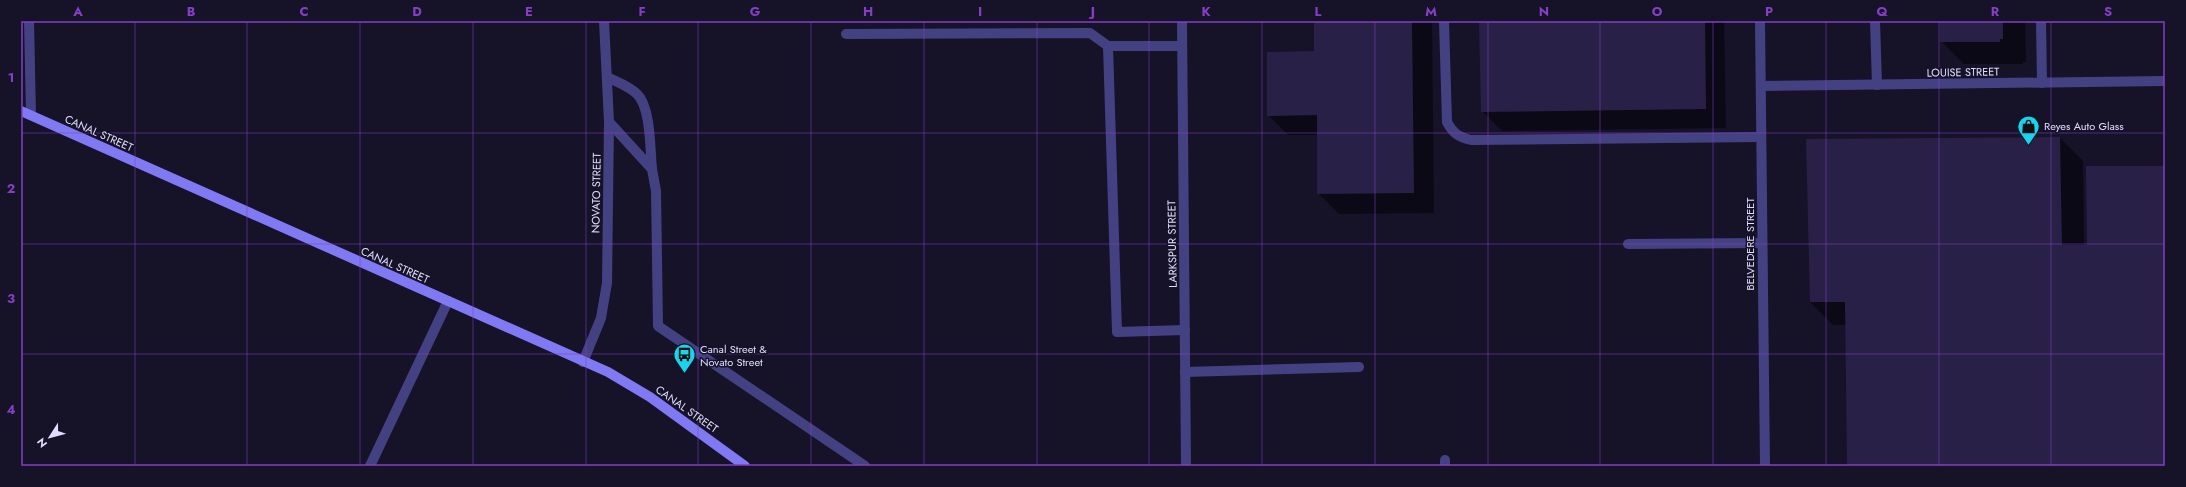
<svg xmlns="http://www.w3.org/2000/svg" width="2186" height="487" viewBox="0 0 2186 487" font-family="Jost,sans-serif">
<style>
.shadow{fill:#0007}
.building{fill:#282047}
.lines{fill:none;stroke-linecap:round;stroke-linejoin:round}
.lane{stroke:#444183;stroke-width:10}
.street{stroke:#444183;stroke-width:10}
.secondary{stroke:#7f7af4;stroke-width:10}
.grid{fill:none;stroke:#853ec5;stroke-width:1;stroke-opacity:0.55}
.labels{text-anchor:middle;stroke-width:3;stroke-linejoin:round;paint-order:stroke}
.street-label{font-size:11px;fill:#e0dcfc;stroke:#161228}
.poi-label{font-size:11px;fill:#e0dcfc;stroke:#161228;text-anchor:start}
.neatline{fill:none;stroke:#853ec5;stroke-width:1.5}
.grid-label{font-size:13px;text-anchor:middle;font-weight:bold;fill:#853ec5}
</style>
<rect width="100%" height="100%" fill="#161228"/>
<g class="shadow">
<path d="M1315,21H1432L1434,213L1339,214L1318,193V135H1288L1268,115L1315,52Z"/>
<path d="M1480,21H1724L1726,128L1502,131L1482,111Z"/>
<path d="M1941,21H2025L2026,62H2023V64H1964L1941,41Z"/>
<path d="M2060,138L2083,161L2084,246H2088L2165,167V466H1848L1847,325H1833L1810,302Z"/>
</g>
<g class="building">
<path d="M1314,21H1412L1414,193L1317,194V115L1267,116V52L1314,51Z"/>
<path d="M1479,21H1705L1706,109L1481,112Z"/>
<path d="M1940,21H2003V39H2000V42H1940Z"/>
<path d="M2060,137L2062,245H2087L2086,166H2165V466H1847L1845,302H1810L1806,139Z"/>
</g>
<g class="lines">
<g class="lane">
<path d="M1444,21L1447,122C1453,133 1458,137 1471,140L1761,137"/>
<path d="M1875,21L1877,85"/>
<path d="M2041,21L2042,83"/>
<path d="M846,34L1090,33L1108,46"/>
<path d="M1182,46H1108L1117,332L1185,330"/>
<path d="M607,77C617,82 629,86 637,94C651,107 650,150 652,169"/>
<path d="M609,122L652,169L656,191L658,326L865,466"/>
<path d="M1628,244L1762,243"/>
<path d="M1185,372L1359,367"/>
<path d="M1445,460V466"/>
<path d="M370,466L448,301"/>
</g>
<g class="street">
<path d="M29,21L31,115"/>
<path d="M1182,21L1186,466"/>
<path d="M1760,21L1765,466"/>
<path d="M1761,86L2165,81"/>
<path d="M583,362L601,318L607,283L609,122L604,21"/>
</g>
<path class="secondary" d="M21,111L608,372L650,397L745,466"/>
</g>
<path class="grid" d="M135,21V466M247,21V466M360,21V466M473,21V466M586,21V466M698,21V466M811,21V466M924,21V466M1037,21V466M1149,21V466M1262,21V466M1375,21V466M1488,21V466M1600,21V466M1713,21V466M1826,21V466M1939,21V466M2051,21V466M21,133H2165M21,244H2165M21,354H2165"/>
<defs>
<symbol id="shop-pin" viewBox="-11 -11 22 30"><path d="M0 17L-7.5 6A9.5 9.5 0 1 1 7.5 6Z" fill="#17d5ec" stroke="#161228"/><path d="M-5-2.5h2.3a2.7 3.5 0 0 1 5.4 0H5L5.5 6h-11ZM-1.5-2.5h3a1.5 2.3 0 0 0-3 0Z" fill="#111"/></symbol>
<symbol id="bus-pin" viewBox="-11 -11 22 30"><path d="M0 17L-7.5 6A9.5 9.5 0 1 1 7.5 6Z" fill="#17d5ec" stroke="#161228"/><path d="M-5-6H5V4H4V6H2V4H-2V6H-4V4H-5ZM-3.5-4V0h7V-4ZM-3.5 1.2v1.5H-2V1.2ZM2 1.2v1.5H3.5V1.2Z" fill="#111"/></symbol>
</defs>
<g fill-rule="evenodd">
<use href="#shop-pin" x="2016" y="114" width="25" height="34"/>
<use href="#bus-pin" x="672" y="342" width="25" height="34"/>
</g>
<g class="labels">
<g class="street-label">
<text transform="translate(1963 72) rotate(-1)" y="4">LOUISE STREET</text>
<text transform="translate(99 133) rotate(24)" y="4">CANAL STREET</text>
<text transform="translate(596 193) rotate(-89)" y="4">NOVATO STREET</text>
<text transform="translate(1172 244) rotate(-91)" y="4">LARKSPUR STREET</text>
<text transform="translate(1750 244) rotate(-90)" y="4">BELVEDERE STREET</text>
<text transform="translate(395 265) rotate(24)" y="4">CANAL STREET</text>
<text transform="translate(687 409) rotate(35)" y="4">CANAL STREET</text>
</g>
<g class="poi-label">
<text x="2044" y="130">Reyes Auto Glass</text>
<text x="700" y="353">Canal Street &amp;<tspan x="700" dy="13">Novato Street</tspan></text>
</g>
</g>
<rect width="2186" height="487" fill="none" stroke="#161228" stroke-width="44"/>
<g transform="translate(50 437) rotate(234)" stroke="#161228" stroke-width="3" paint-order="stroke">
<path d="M0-3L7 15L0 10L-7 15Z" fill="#e0dcfc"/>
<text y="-6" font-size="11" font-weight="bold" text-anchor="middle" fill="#e0dcfc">N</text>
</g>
<rect x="22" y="22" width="2142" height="443" class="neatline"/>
<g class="grid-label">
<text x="78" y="16">A</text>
<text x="191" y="16">B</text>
<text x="304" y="16">C</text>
<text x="417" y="16">D</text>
<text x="529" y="16">E</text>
<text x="642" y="16">F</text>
<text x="755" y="16">G</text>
<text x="868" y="16">H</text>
<text x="980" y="16">I</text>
<text x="1093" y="16">J</text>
<text x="1206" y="16">K</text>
<text x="1318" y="16">L</text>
<text x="1431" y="16">M</text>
<text x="1544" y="16">N</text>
<text x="1657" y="16">O</text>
<text x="1769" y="16">P</text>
<text x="1882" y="16">Q</text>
<text x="1995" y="16">R</text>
<text x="2108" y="16">S</text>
<text x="11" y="82">1</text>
<text x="11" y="193">2</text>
<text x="11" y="303">3</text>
<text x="11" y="414">4</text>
</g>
</svg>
